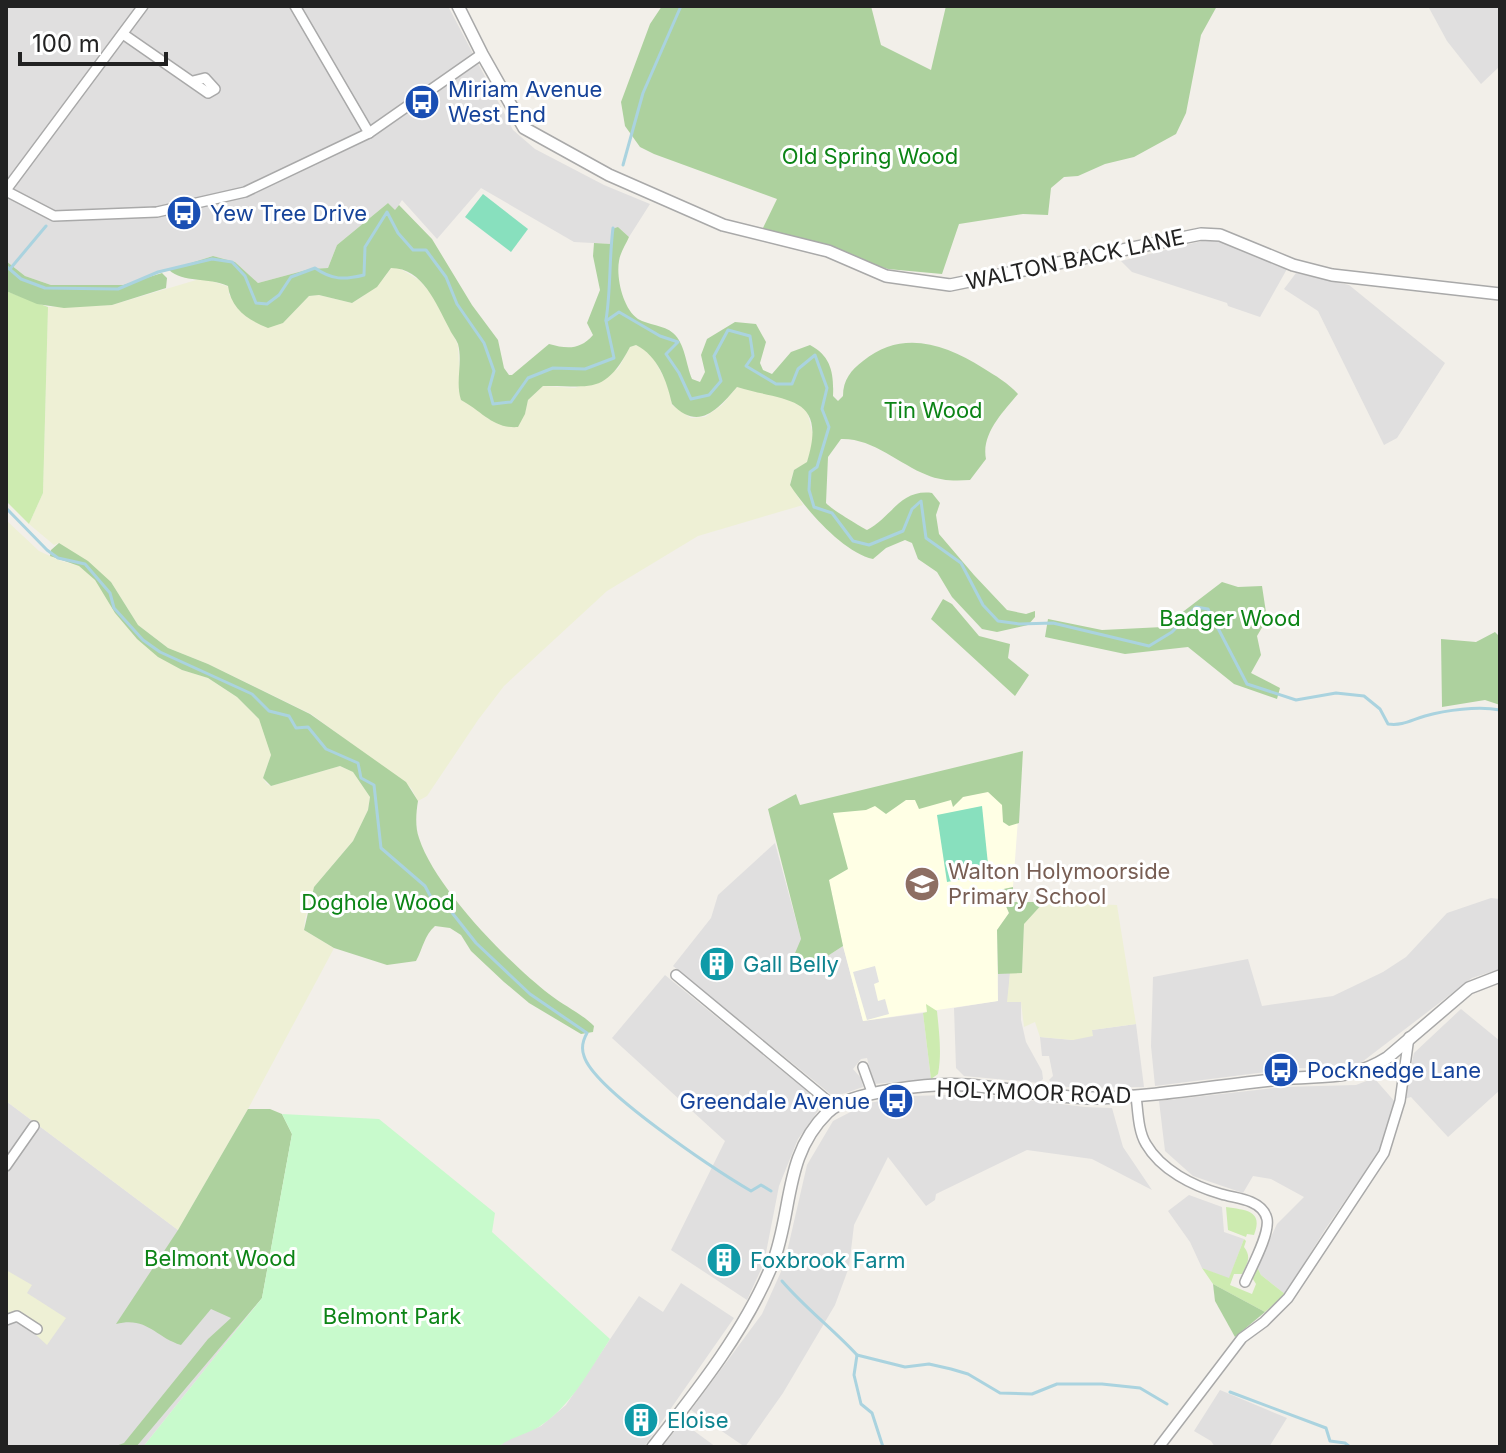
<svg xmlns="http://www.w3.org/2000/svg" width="1506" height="1453" viewBox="0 0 1506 1453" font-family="Inter,sans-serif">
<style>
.residential{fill:#e0dfdf}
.education{fill:#ffffe5}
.farmland{fill:#eef0d5}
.grass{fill:#cdebb0}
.forest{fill:#add19e}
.park{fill:#c8facc}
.pitch{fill:#88e0be}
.parking{fill:#e2e2e2}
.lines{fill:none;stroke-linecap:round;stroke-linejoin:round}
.stream{stroke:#aad3df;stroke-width:3}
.minor-casing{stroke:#a9a9a9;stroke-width:12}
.tertiary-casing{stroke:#a9a9a9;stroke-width:14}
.minor{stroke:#fff;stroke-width:9}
.tertiary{stroke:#fff;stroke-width:11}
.labels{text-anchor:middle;stroke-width:6;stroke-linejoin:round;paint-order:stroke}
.transit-label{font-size:22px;fill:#164399;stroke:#fff;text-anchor:start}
.park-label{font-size:22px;fill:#0c8416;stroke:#fff}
.street-label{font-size:22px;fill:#222;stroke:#fff}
.education-label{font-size:22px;fill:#785e54;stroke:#fff;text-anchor:start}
.culture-label{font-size:22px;fill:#0d838f;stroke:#fff;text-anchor:start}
</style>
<rect width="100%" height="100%" fill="#f2efe9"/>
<g class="residential">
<path d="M6,6H448L513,130L535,149L604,185L650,204L629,237L618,227L611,244L574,242L481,188L437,239L402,200L395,211L388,203L337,245L328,268L310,269L258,283L235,262L213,256L123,285H51L25,276L6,261Z"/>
<path d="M1428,6H1500V66L1481,84L1447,41Z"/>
<path d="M1210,239L1237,245L1287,269L1260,317L1228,306L1227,303L1132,272L1121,261Z"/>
<path d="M1296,273L1349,285L1445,363L1397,438L1384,445L1318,311L1284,289Z"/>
<path d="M775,843L801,939L803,972L843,946L863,1021L923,1013L931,1079L874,1084L867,1058L861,1059L853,1069L861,1078L863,1087L834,1097L673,966L711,918L718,895Z"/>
<path d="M1491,898L1500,899V969L1472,978L1362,1062L1341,1069L1298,1068L1155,1086L1151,1046L1153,977L1248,959L1262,1006L1333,996L1383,972L1406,957L1447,913Z"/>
<path d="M1010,973L1008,1002H1021V1020L1026,1042L1042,1071L1043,1079L1039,1083L964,1076L956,1068L954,1008L997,1001L998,974Z"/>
<path d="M665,975L823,1104L798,1139L779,1186L764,1263L747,1300L671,1250L725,1141L612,1038Z"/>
<path d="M1461,1009L1500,1041V1090L1448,1137L1411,1097L1404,1099L1414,1053Z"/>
<path d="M1136,1024L1144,1087L1075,1088L1054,1085L1049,1080L1053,1076L1049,1056H1042L1040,1037L1073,1040L1092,1030Z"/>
<path d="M1374,1078L1396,1103L1382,1147L1326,1228L1285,1294L1261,1275L1257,1267L1277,1224L1304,1197L1271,1179L1253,1176L1243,1193L1193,1176L1165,1151L1159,1101L1283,1087L1356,1085Z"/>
<path d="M979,1094L1085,1107L1112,1108L1123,1147L1152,1190L1092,1159L1027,1150L936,1194L935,1200L926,1206L888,1157L854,1225L849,1267L835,1305L783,1393L745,1447L691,1410L762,1314L784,1265L807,1165L833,1121L868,1103L912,1096Z"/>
<path d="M6,1101L178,1230L262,1298L143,1447H6Z"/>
<path d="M1189,1195L1222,1207L1224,1232L1244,1239L1229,1279L1202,1268L1190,1242L1168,1211Z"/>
<path d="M681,1283L734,1318L644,1447H498L507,1440L541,1426L566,1405L639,1296L663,1312Z"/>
<path d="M1220,1390L1287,1418L1269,1447H1215L1211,1441L1194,1431Z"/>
<path d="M682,1422L716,1447H662Z"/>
</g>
<path class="education" d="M1023,751L1013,887L999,890L1009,913L997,930L998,1001L863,1021L843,946L829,880L828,800Z"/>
<g class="farmland">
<path d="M391,268H399L419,280L435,298L458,345L461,400L477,408L490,420L525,414L528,400L543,386L575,388L618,369L630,347L636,345L650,352L668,385L672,405L691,418L705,417L722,405L737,387L792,399L807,411L814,439L807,463L794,470L790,484L803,505L698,536L607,591L504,686L478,720L427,796L418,801L411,788L311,714L208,664L168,648L138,625L111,582L59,543L54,545L29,524L43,493L48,307L112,305L203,278L229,287V295L283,323L309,296L319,295L352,303L362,297L384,278Z"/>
<path d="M6,520L39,551L61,561L79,566L95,580L115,613L137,639L182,670L208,678L237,697L259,719L268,742L271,755L263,778L267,784L271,786L340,766L353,772L370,797L368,810L353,841L314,887L305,919L304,930L334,948L332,952L248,1109L178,1230L6,1101Z"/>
<path d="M1044,902L1117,905L1136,1024L1092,1030L1093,1036L1073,1040L1040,1037L1035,1022L1024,1027L1021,1002H1007L1010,973H1022L1024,923Z"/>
<path d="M6,1270L32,1285L27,1293L66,1318L47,1345L36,1335L41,1329L15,1312L6,1314Z"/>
</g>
<g class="grass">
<path d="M6,291L48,307L43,493L29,524L6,501Z"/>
<path d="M926,1004L937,1011C939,1032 942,1053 938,1074L931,1079L923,1013L927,1012Z"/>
<path d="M1226,1207C1245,1210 1264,1210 1254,1235L1247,1234L1246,1237L1228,1230Z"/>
<path d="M1244,1239L1246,1241L1244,1247C1252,1257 1247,1264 1242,1274H1234L1230,1285L1252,1294L1256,1284L1251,1276L1257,1267L1261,1275L1285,1294L1265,1312L1213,1284L1202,1268L1229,1278Z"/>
</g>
<g class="forest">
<path d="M662,6H871L881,45L931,70L946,6H1217L1201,35L1186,113L1176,134L1134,157L1105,164L1078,176L1064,177L1051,188L1048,215L1023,214L959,224L942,274L888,269L762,230L777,199L654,154L640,147L625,126L621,102L650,24Z"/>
<path d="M388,203L395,210L399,205L432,239L472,305L498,340L504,368L509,375H512L549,344C567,349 580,350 593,335L587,323L600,290L593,256L594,243L611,244L612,229L618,227L629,237C626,244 620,253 619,261C616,278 623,309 638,319C648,325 664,325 673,333C685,343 686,365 692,379L700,382L705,372L701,355L707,339L735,322L756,324L766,342L760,363L763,370L772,374L791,352L810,345C831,356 834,373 833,396L838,401L843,396C843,380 851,370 863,361C902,329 945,344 983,368C996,376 1008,383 1018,394C1003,412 981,434 986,459L970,480C955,481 941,481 927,475C899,464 873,438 841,439L828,457L826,503C831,509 858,525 867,530C892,517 900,489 932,493L940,503L936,515L939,534L974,575L1007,610L1026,614L1035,611V617L1028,625L997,632L982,629L952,597L937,572L918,559L912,543L905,540L886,548L873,559C844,553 806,510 790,485L794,470L807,462C828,394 785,402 737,387C718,409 699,432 672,404C667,381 658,356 636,345L630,347C604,396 591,385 543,386L528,400L525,414L518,427C493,429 482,411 461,400C455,381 463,363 458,344C456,339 451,333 449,328C436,304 423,268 391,268L377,287L352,303L319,295L309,296L283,323L268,328C248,320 231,309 228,286C208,277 183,283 169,270L213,256L235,262L258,283L310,269L328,268L337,245Z"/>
<path d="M6,261L25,276L51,285H123L162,273L167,278L166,288L112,305L64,308L37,304L6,291Z"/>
<path d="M59,543L88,561L111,582L138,625L168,648L208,664L310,714L406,782L418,801C416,813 415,827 419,838C435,888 508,962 549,994C564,1006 581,1013 594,1026L593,1032L581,1034L529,1003L504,982L471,951L461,935L450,928L435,926C424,936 423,948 416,961L387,965L334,948L304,930L314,887L353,841L368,810L370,797L353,772L340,766L271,786L263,778L271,755L259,719L237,697L208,678L182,670L158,657L137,639L115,613L95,580L79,566L50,556L51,550Z"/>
<path d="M1222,582L1238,587L1262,586L1267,619L1257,636L1261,655L1251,673L1280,688L1277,699L1234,684L1188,647L1125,654L1045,637L1048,619L1102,630L1163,627Z"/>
<path d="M943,599L952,604L979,636L1010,644L1008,658L1029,675L1015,696L931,619Z"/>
<path d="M1495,632L1500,637V705L1485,700L1442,707L1441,639L1476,642Z"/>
<path d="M1023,751L1019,823L1009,826L1003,822L1002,805L988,792L963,797L953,807L951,800L919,809L915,800H906L886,814L875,806L866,810L833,813L848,869L829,880L843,946L803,972L790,965L801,939L768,809L796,794L800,805Z"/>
<path d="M1013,887V902H1044L1024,924L1022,973L998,974L997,930L1009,913L999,890Z"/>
<path d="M248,1109H270L282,1114L292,1134L262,1298L136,1447H113L124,1443L208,1339L231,1318L211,1309L181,1345C155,1337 147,1316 116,1324L178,1230Z"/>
<path d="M1213,1284L1265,1312L1235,1337L1215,1301Z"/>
</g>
<path class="park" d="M282,1114L379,1119L495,1213L492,1232L610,1339C590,1369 573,1403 543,1424C530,1434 512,1436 498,1447H143L262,1298L292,1134Z"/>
<g class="pitch">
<path d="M483,194L528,229L511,252L465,217Z"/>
<path d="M982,806L989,874L947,882L937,815Z"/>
</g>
<path class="parking" d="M875,966L879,982L874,984L878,1001L885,999L889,1014L867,1020L853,972Z"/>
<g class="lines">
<g class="stream">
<path d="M623,165L643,93L681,6"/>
<path d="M6,266L21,279L45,288L118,289L158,272L212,259L232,262L245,276L256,303L267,304L279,295L291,277L315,268C332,280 344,280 364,275L365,247L387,212L398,233L413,250H426L446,277L457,304L484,343L494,371L489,389L493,404L511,402L528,378L553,368L585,369L614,358L606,321L619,312L660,336L678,342L666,354L679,373L691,399L709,395L721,381L714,356L728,330L750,336L753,356L746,366L776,384H792L798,369L815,355L827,388L822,409L829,427L817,467L810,472L809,490L814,507L832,513L853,541L869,545L903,531L912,509L921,501L926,538L961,563L983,605L998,621L1019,624L1053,623L1149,646L1172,632L1196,607L1208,609L1247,684L1296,700L1336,693L1364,696L1380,709L1388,724C1403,726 1411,720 1425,716C1446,710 1478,706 1500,710"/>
<path d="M10,269L46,226"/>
<path d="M606,320C611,289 609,259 613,228"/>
<path d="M6,508L47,550L58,558L85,564L110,593L114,608L143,640L160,652L252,694L269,711L289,716L296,728L308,727L326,749L358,763L361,778L374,785L381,848L425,886L435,905H446L476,943L530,994L587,1033C583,1040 581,1048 584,1056C594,1090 717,1171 751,1191L761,1185L771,1191"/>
<path d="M782,1281C805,1308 833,1329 857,1355L854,1375L861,1404L872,1413L883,1447"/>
<path d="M857,1355L905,1367L929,1364L951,1369L968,1374L1000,1393L1032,1394L1057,1384H1102L1140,1388L1167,1404"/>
<path d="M1230,1392L1326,1428L1330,1441L1345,1443L1350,1447"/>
</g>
<defs>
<g id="minor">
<path d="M295,6L369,133"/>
<path d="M123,34L208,93L215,89L205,78L193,81"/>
<path d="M6,190L143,6"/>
<path d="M6,191L54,216L157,212L245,192L369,133L482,54"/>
<path d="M676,975L834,1106"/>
<path d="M863,1067L872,1092"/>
<path d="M1136,1096C1138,1111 1138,1131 1146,1144C1161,1170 1193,1186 1221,1194C1231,1197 1242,1198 1251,1202C1258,1205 1265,1210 1267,1219C1270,1234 1251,1268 1245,1282"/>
<path d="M6,1166L34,1126"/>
<path d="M6,1320L17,1316L37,1329"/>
<path d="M1159,1447L1242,1338L1264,1322L1288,1298L1384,1153L1400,1101L1409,1037"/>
</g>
<g id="tertiary">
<path d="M458,6L482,54L524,128L609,175L723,225L828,251L886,276L950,285L1201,234L1220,235L1293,265L1332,275L1500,294"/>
<path d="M653,1447C697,1391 745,1331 772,1265C793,1213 783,1156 827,1113C849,1090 936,1083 967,1085C1009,1088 1052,1098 1094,1098C1157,1097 1219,1085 1281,1079C1321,1075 1351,1081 1387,1058L1469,988L1500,976"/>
</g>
</defs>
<use href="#minor" class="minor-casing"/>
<use href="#tertiary" class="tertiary-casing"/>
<use href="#minor" class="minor"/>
<use href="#tertiary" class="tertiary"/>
</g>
<defs>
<symbol id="bus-disc" viewBox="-11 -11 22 22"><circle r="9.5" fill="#1a4fb4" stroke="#fff"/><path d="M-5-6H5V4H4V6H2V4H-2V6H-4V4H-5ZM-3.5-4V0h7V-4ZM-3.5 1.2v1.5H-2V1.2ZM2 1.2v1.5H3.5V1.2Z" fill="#fff"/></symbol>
<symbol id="school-disc" viewBox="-11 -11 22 22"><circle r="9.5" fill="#8d6e63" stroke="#fff"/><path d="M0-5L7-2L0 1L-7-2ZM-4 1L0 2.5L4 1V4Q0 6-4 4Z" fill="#fff"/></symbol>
<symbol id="building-disc" viewBox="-11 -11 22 22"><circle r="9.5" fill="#0f9aa8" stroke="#fff"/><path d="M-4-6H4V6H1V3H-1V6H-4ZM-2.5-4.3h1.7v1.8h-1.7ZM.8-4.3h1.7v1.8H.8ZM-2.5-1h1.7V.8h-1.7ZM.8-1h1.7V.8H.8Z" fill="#fff"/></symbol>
</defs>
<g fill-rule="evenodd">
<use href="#bus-disc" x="402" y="82" width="40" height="40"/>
<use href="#bus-disc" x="164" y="193" width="40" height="40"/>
<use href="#school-disc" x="902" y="864" width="40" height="40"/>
<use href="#building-disc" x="697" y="944" width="40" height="40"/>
<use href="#bus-disc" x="1261" y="1050" width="40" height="40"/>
<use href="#bus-disc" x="876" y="1081" width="40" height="40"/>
<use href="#building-disc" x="704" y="1240" width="40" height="40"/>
<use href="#building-disc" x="621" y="1400" width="40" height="40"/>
</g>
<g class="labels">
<g class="transit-label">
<text x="448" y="97">Miriam Avenue<tspan x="448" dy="25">West End</tspan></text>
<text x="210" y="221">Yew Tree Drive</text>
<text x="1307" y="1078">Pocknedge Lane</text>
<text x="870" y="1109" text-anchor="end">Greendale Avenue</text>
</g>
<g class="park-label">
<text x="870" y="164">Old Spring Wood</text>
<text x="933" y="418">Tin Wood</text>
<text x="1230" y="626">Badger Wood</text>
<text x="378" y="910">Doghole Wood</text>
<text x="220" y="1266">Belmont Wood</text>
<text x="392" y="1324">Belmont Park</text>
</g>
<g class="street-label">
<text transform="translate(1075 259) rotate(-12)" y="8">WALTON BACK LANE</text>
<text transform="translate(1034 1092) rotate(2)" y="8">HOLYMOOR ROAD</text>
</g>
<g class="education-label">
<text x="948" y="879">Walton Holymoorside<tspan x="948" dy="25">Primary School</tspan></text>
</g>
<g class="culture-label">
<text x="743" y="972">Gall Belly</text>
<text x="750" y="1268">Foxbrook Farm</text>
<text x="667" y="1428">Eloise</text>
</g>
</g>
<rect width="1506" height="1453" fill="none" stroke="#222222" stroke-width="16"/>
<path d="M20 52v12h146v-12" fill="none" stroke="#222222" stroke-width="4"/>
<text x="32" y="52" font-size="24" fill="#222222" stroke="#ffffff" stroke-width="6" paint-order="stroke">100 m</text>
</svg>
